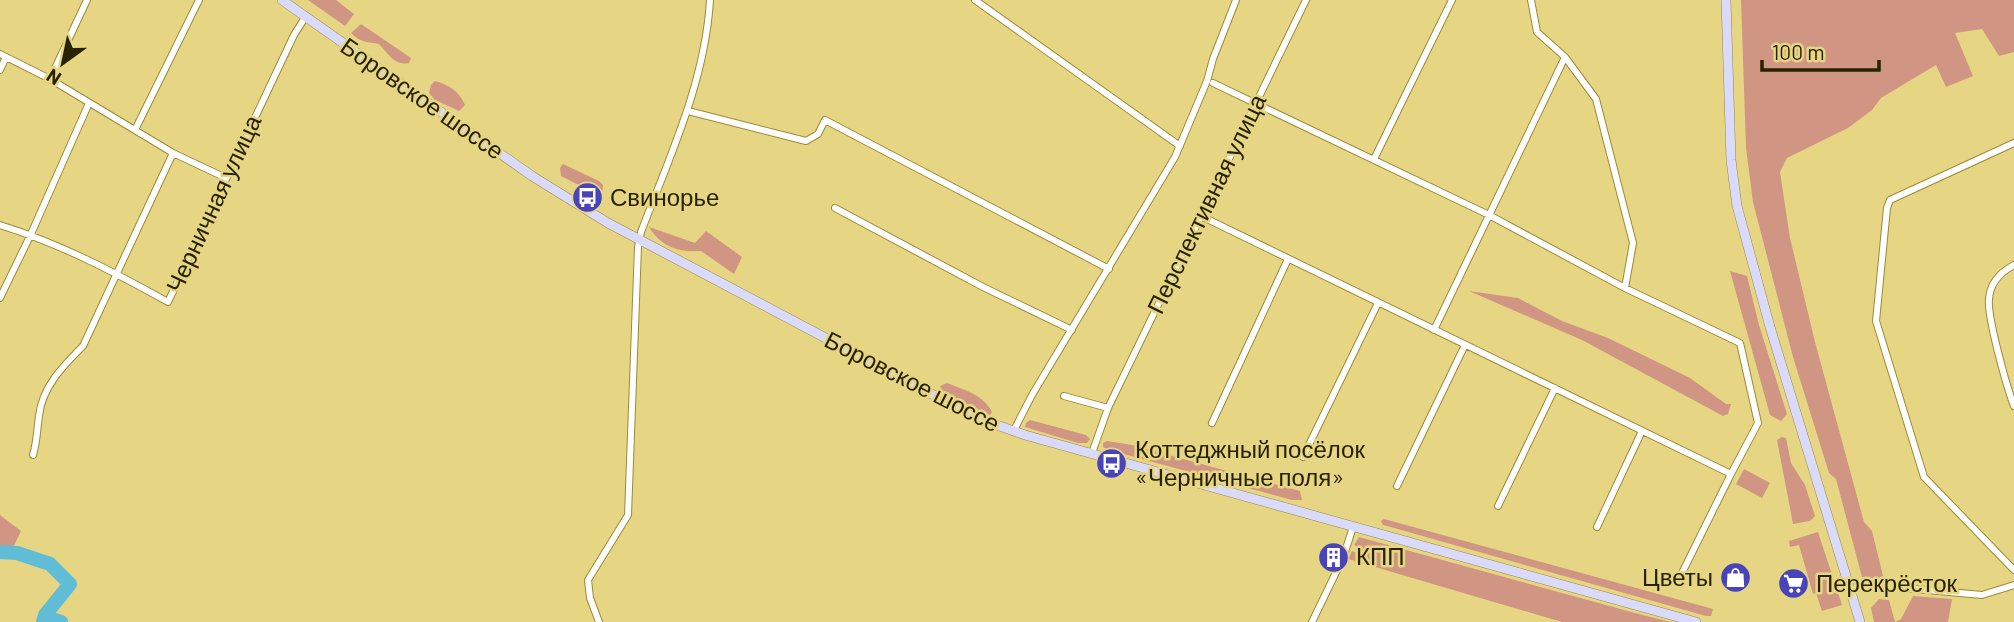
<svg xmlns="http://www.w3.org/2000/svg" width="2014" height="622" font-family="Barlow,sans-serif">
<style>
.green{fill:#d09683}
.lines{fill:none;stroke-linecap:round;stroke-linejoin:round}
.river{stroke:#61bdd6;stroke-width:14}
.minor-casing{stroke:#9b8b37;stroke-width:8}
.secondary-casing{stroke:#9b8b37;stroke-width:10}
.minor{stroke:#fff;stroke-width:6}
.secondary{stroke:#d9dafc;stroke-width:9}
.labels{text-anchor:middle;stroke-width:5;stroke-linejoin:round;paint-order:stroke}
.street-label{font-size:24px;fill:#292200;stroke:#e6d683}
.poi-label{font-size:24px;fill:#292200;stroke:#e6d683;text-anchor:start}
</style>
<rect width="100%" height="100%" fill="#e6d683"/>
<path class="green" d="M308 0H336L354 14 345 26Z
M1741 0H2014V52L1999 56 1982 29 1955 33 1973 76 1946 87 1936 65 1881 98 1872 110 1848 128 1787 158 1780 172 1790 238 1815 342 1864 522 1872 531 1885 584 1879 588 1866 592 1836 479 1829 473 1793 357 1753 202 1746 148Z
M361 24 411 58 409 63C394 66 388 53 379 44 368 42 361 43 351 33Z
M435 81C449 85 459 91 465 105L459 111 435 100 429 93 431 85Z
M563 164 599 181 603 185 602 193 598 195 561 176 560 168Z
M649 227 695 243 706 231 742 257 734 274 701 251C680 253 661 247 649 227Z
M1730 271 1747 276 1759 325 1787 414 1781 421 1770 415Z
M1469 291 1518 298 1562 321 1608 338 1690 378 1726 404H1731L1728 414 1723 416 1582 340Z
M947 383C964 390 983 394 992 412L990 415 944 393 940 386Z
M1030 420 1086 435 1090 439 1087 443H1078L1025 427 1026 423Z
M1782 437 1786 438 1791 463 1805 485 1815 516 1810 521 1793 524 1777 440Z
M1107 441 1132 445 1300 491 1302 500H1292L1109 450 1103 447V443Z
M1744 469 1770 483 1762 498 1736 484Z
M0 515 21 531 8 558 0 557Z
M1384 519 1713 609 1711 616H1706L1387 526 1383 525 1381 521Z
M1818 532 1842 605 1822 611 1816 593 1813 594 1799 545 1790 547 1789 541Z
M1359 537 1635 613 1670 622H1562L1348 559 1352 551 1357 553 1359 547 1354 545Z
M1913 596 1952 599 1948 622H1874L1871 608 1879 599 1889 600 1895 622 1901 619Z"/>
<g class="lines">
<path class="river" d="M0 552 17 553 50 564 70 584 45 615 43 622
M54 622 55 620 61 622"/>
<defs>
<path id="minor" d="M975 0 1180 146
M1531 0 1537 32 1565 57 1596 99 1633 243 1625 288
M0 54 50 79 173 153 226 178
M0 70 6 57
M50 79 87 0
M1213 83 1489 215 1625 288 1740 343 1758 423 1731 474
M688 111 806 141 818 134 825 120 1109 269
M135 130 199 0
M2014 143 1890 200 1887 208 1876 321 1924 477 2014 570
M1374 159 1452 0
M835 208 983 287 1072 330
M1201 216 1731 474 1683 571
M0 225C59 243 114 272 168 302L294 35 306 16
M2014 265C2001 272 1990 283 1989 299 1987 317 2007 388 2014 406
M0 298 31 234 89 103
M1434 330 1565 57
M1064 396 1108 408
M1212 423 1288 259
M1013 432 1032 395 1175 157 1207 81 1213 59 1236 0
M1092 453 1108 408 1306 0
M33 455C37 442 37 429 39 416 42 387 63 366 83 346L173 153
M1303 457 1378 303
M1397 486 1465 345
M1498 506 1555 388
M1597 527 1642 431
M1905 588 1982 595 2014 585
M599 622 590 598 588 580 628 515 638 247 641 232C670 156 705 82 710 0
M1312 622 1343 558 1353 527"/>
<path id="secondary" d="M282 0 532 176 608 223 977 418 1025 435 1696 622
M1726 0 1731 160 1737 206 1770 327 1860 622"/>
</defs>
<use href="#minor" class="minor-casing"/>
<use href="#secondary" class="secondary-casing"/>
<use href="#minor" class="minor"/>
<use href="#secondary" class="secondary"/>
</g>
<defs>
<symbol id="bus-disc" viewBox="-11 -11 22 22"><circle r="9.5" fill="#4944ba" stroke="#e6d683"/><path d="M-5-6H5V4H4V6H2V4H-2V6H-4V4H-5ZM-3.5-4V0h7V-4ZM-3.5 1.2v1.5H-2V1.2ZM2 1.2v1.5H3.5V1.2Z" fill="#fff"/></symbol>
<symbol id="building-disc" viewBox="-11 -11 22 22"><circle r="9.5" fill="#4944ba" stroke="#e6d683"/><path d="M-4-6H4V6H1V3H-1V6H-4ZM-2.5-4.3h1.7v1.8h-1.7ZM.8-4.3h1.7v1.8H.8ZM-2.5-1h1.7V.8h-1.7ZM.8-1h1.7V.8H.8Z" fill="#fff"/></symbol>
<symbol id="shop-disc" viewBox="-11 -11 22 22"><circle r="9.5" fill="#4944ba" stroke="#e6d683"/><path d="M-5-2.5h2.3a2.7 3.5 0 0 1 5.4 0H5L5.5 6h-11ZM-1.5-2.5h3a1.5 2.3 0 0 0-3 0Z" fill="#fff"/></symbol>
<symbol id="supermarket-disc" viewBox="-11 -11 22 22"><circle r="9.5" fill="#4944ba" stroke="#e6d683"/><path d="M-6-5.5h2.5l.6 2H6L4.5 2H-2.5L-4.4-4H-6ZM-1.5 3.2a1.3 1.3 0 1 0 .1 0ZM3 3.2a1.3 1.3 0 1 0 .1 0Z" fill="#fff"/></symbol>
</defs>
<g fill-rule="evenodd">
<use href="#bus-disc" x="570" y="180" width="35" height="35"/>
<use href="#bus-disc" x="1094" y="446" width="35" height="35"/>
<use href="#building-disc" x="1316" y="540" width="35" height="35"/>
<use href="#shop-disc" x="1718" y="560" width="35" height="35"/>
<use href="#supermarket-disc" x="1776" y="566" width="35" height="35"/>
</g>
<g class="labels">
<g class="street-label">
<text transform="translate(422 99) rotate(35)" y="8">Боровское шоссе</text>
<text transform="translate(214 204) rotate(-65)" y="8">Черничная улица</text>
<text transform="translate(1207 204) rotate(-64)" y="8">Перспективная улица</text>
<text transform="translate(912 382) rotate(27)" y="8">Боровское шоссе</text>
</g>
<g class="poi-label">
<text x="610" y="206">Свинорье</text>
<text x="1135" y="458">Коттеджный посёлок<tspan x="1135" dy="28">«Черничные поля»</tspan></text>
<text x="1356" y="565">КПП</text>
<text x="1713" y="586" text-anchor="end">Цветы</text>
<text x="1816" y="592">Перекрёсток</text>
</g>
</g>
<g transform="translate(63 63) rotate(213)" stroke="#e6d683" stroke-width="5" paint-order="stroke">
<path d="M0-5L12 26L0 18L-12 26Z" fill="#292200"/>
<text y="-10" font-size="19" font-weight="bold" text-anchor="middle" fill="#292200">N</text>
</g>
<path d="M1762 60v10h117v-10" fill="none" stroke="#292200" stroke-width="3.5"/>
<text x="1772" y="60" font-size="21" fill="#292200" stroke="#e6d683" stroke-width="5" paint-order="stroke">100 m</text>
</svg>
